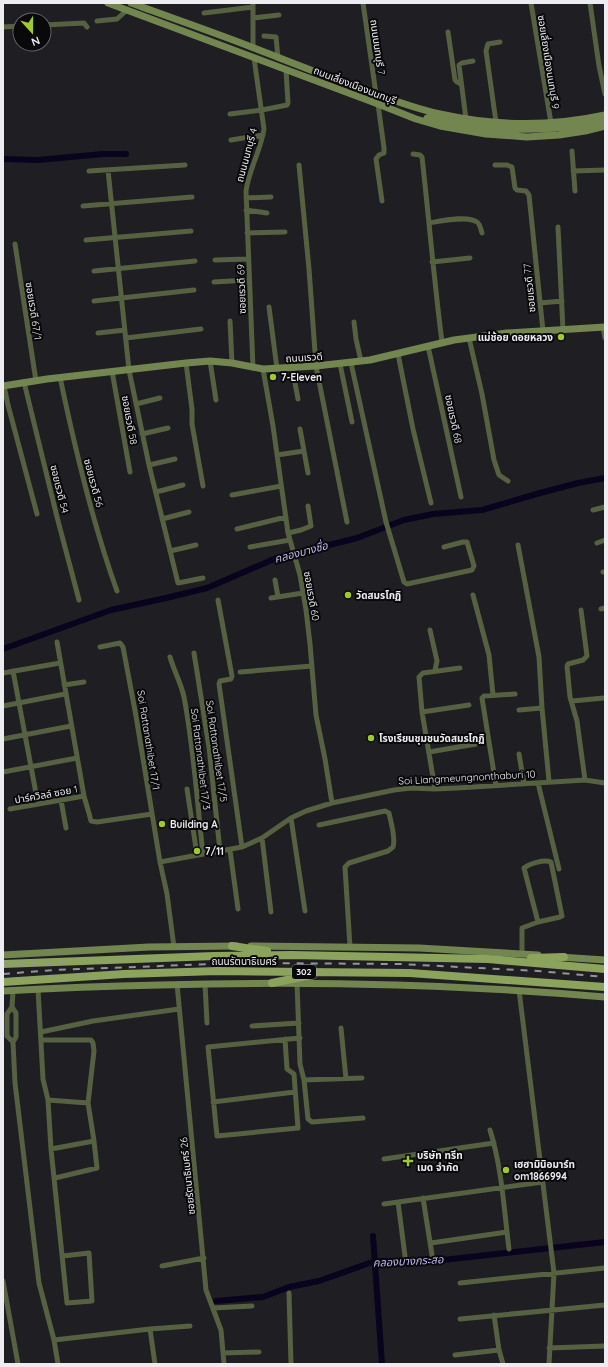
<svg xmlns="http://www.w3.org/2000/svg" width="608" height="1367" font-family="Quicksand,'Noto Sans Thai',sans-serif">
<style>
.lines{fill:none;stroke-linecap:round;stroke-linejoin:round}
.canal{stroke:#09031d;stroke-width:6}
.street{stroke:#556140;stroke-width:5}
.secondary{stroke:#738650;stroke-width:7}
.primary{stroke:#8ba35d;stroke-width:8}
.rail{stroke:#959499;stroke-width:2;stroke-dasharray:7 7;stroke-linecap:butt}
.poi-dot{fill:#9eca2e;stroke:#09080a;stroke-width:1.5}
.labels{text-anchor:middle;stroke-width:4;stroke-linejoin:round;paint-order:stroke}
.shield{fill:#09080a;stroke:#a9a8ab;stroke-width:1}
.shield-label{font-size:9px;font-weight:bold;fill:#edecf0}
.street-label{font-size:10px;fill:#edecf0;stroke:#09080a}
.poi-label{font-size:10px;font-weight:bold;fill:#edecf0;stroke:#09080a;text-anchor:start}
.water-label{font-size:11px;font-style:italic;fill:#c0b7f6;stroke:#09080a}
</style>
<rect width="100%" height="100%" fill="#1f1e23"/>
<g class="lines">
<path class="canal" d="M3 159 38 160 103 154H126
M3 649 111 610 166 598 207 588 274 559 357 538 404 520 433 514 482 510 540 493 578 483 605 478
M373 1236 382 1364
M216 1301 263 1297 289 1287 319 1281 375 1261H434L605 1242"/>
<path class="street" d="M363 3 376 94
M531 3 551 123
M590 3 599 66 605 94
M204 13 253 7
M253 18 279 15
M97 21 117 19 127 10
M44 25 84 23 87 27
M3 27 20 26
M448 32 455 80 457 82 461 84
M264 36 276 37 278 58
M253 48V3
M378 104 384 148V153L379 155 376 159 382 201
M230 114 262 110 287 105 288 103 286 70
M466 119 459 65 462 63 473 61
M496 122 486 51 488 44 500 42
M231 140 263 135
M572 151 575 191
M413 154 420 155 422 157C429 219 434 280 442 342
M299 165 309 269 316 366 347 522
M495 165H507L512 167 515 188 517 190 526 191 529 195 543 331
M108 170 129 370 149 465 178 583 203 578
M89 171 185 165
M573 171 605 170
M246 198 271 197
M83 206 192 197
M246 210 267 213
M429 223C441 221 468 215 477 222 480 224 481 230 482 233
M558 227 563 330
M247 233 285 232
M86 240 191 231
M15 244 36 381
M215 260 248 259
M432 262 470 258
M94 271 195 261
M214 282 249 280
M94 301 194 290
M540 303 562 301
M269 307 277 369
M230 321 232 363
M354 322 356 339 361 361
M603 327 605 338
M98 333 125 330
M126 338 201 329
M469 338 482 394 494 460 499 475 508 481
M428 346 461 497
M398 354 413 429 431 503
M210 361 216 400
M186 363 192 409V424L203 486
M351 363 386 522 404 582 407 584 472 570 474 566 467 542H463L444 547
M340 364 352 422
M292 367 298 399
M253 368 246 191C249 169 261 150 264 129L254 58
M263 369 273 426 288 533 300 575 306 610 310 644 316 715 325 759 332 803
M112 371 130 472
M60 377C75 449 92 522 117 591
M24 382 57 517 79 600
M4 386 8 405 37 514
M136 404 160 398
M300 429 308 473
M142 434 168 428
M277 455 304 451
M149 465 175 459
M156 492 183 485
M232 495 281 486
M593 510 605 507
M162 519 189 512
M237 529 286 517
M288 533 301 530 311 526 308 506
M597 543 605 540
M518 545 539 657 542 708 549 781
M250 547 290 540
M170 551 196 545
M603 572H605
M275 580 278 597
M473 595 489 655 493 695
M271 598 303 593
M218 600 232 676 231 679 220 681 219 684 242 847
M601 609 605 608
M581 610 587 656 583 660 568 664 567 666 570 697 577 721 585 780
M430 630 437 661 435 670
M57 642 84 796 90 817 91 821 97 822 152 814
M100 647 120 643 123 647 136 716 160 862 167 894 174 947
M194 653 209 747 220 851
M170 657C174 671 181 683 184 697 194 749 197 802 203 854
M13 671 38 804
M240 672 312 666
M3 673 60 663
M64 685 84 682
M572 701 604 698
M3 706 65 694
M519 710 542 708
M422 712 469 705
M3 739 71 726
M429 752 476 744
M519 754 524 784
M3 772 77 758
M538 783 559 869
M496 786 482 698 484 696 515 694
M187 789 197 855
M435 789 422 712 419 677 423 673 460 668
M61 800 66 828
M10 809 84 796
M291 818 305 911
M319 825 385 811 389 813C391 823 396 838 393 847L388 851 349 863 345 867 350 947
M262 838 271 912
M230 850 238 909
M160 862 242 847 262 838 291 818 306 811 332 803 394 790 411 788 435 789 457 788 585 780 605 783
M522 954V928L538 922 560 917 562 916 552 867 551 862C544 859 529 864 524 868L538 922
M297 983 300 1064 304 1080 308 1119 312 1122 363 1118
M177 984 206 1290 221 1330 224 1364
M205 984 207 1023
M38 989 43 1079 48 1100 51 1149 67 1303 92 1301 89 1253 63 1256
M519 990 554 1273 549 1364
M12 1007 7 1014V1036L13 1042 15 1083 39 1283 54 1340 58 1364
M252 1026 299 1023
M341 1028 346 1079
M41 1032 93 1021 179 1009
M285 1039 287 1069 294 1074 298 1128 217 1136 208 1047 300 1038
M41 1040H91L93 1043 94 1051 88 1103 94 1141 97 1168 55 1178
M13 1042 16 1037V1013L12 1007 13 991
M304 1080 362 1078
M48 1100 88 1103
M213 1102 295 1092
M490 1130C502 1168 504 1210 509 1249
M51 1149 94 1141
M384 1159 494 1143
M423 1198 432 1255
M398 1202 405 1256
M384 1204 543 1182
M431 1243 507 1232
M162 1266 204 1258
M3 1281 18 1364
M460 1283 605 1268
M289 1293 291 1364
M213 1308 252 1306
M494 1315 499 1350 503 1364
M460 1319 605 1305
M150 1329 155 1364
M54 1340 150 1329 190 1326
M549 1348 605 1346
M223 1353 259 1352
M455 1355 499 1350"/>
<path class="secondary" d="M108 3 378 104 416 119 440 126 486 134 527 137 559 135 585 131 605 126
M131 3C172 18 213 32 254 48 293 63 333 79 373 93 395 101 417 109 440 114 494 126 550 127 605 115
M427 118C486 131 544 134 603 121
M3 386 47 379 186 363 210 361 232 363 263 369 316 366 370 360 454 340 507 333 605 327
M251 946 419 948 538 955
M3 955 149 947 237 946
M559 957 605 960
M3 991C55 988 108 986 160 985 309 981 457 984 605 997"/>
<path class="primary" d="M232 946 267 951
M531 958 564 957
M3 964 214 956 292 955 488 959 605 969
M3 982 124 974 217 971 410 973 605 987
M272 983 311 975"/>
<path class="rail" d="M3 965 69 963
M3 974 54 970 240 963 400 964 538 971 605 977"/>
</g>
<g class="poi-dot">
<circle cx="561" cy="337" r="4"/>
<circle cx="273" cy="377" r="4"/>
<circle cx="348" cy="595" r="4"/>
<circle cx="371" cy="738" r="4"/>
<circle cx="162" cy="824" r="4"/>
<circle cx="197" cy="851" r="4"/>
<path d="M406 1155h4v4h4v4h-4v4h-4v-4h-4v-4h4z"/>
<circle cx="506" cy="1170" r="4"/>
</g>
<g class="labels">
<rect class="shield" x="292" y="965" width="24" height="14" rx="3"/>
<g class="shield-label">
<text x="304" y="975">302</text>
</g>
<g class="street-label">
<text transform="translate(378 47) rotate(82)" y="4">ถนนนนทบุรี 7</text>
<text transform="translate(549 62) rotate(81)" y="4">ซอยเลี่ยงเมืองนนทบุรี 9</text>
<text transform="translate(355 85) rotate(21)" y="4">ถนนเลี่ยงเมืองนนทบุรี</text>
<text transform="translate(246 155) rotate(-75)" y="4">ถนนนนทบุรี 4</text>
<text transform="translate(529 288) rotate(-96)" y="4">ซอยเรวดี 77</text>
<text transform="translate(241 289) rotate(-92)" y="4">ซอยเรวดี 69</text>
<text transform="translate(34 311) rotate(81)" y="4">ซอยเรวดี 67/1</text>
<text transform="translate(304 357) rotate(-4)" y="4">ถนนเรวดี</text>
<text transform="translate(454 419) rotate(78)" y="4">ซอยเรวดี 68</text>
<text transform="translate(130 420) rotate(80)" y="4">ซอยเรวดี 58</text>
<text transform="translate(94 483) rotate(75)" y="4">ซอยเรวดี 56</text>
<text transform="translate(60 489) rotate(76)" y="4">ซอยเรวดี 54</text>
<text transform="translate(312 596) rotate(80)" y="4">ซอยเรวดี 60</text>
<text transform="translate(149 740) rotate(81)" y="4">Soi Rattanathibet 17/1</text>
<text transform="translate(217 751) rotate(82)" y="4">Soi Rattanathibet 17/5</text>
<text transform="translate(201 759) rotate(83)" y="4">Soi Rattanathibet 17/3</text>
<text transform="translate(467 777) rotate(-3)" y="4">Soi Liangmeungnonthaburi 10</text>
<text transform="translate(46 794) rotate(-10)" y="4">ปาร์ควิลล์ ซอย 1</text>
<text x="244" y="965">ถนนรัตนาธิเบศร์</text>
<text transform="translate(187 1176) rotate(-96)" y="4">ซอยรัตนาธิเบศร์ 26</text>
</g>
<g class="poi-label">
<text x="553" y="341" text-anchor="end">แม่ช้อย ดอยหลวง</text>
<text x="281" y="381">7-Eleven</text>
<text x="356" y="599">วัดสมรโกฏิ</text>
<text x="379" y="742">โรงเรียนชุมชนวัดสมรโกฏิ</text>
<text x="170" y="828">Building A</text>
<text x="205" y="855">7/11</text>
<text x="417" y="1159">บริษัท ทรีท<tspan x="417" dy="12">เมด จำกัด</tspan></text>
<text x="514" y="1168">เฮฮามินิอมาร์ท<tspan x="514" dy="12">om1866994</tspan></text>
</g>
<g class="water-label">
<text transform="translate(301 552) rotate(-15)" y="4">คลองบางซื่อ</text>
<text transform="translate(408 1261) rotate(-3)" y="4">คลองบางกระสอ</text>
</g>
</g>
<rect width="608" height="1367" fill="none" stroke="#edecf0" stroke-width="8"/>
<g transform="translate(32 32) rotate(159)"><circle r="19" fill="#09080a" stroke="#646366"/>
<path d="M0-3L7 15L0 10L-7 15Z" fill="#9eca2e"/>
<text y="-6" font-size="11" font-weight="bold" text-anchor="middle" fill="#edecf0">N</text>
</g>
</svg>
